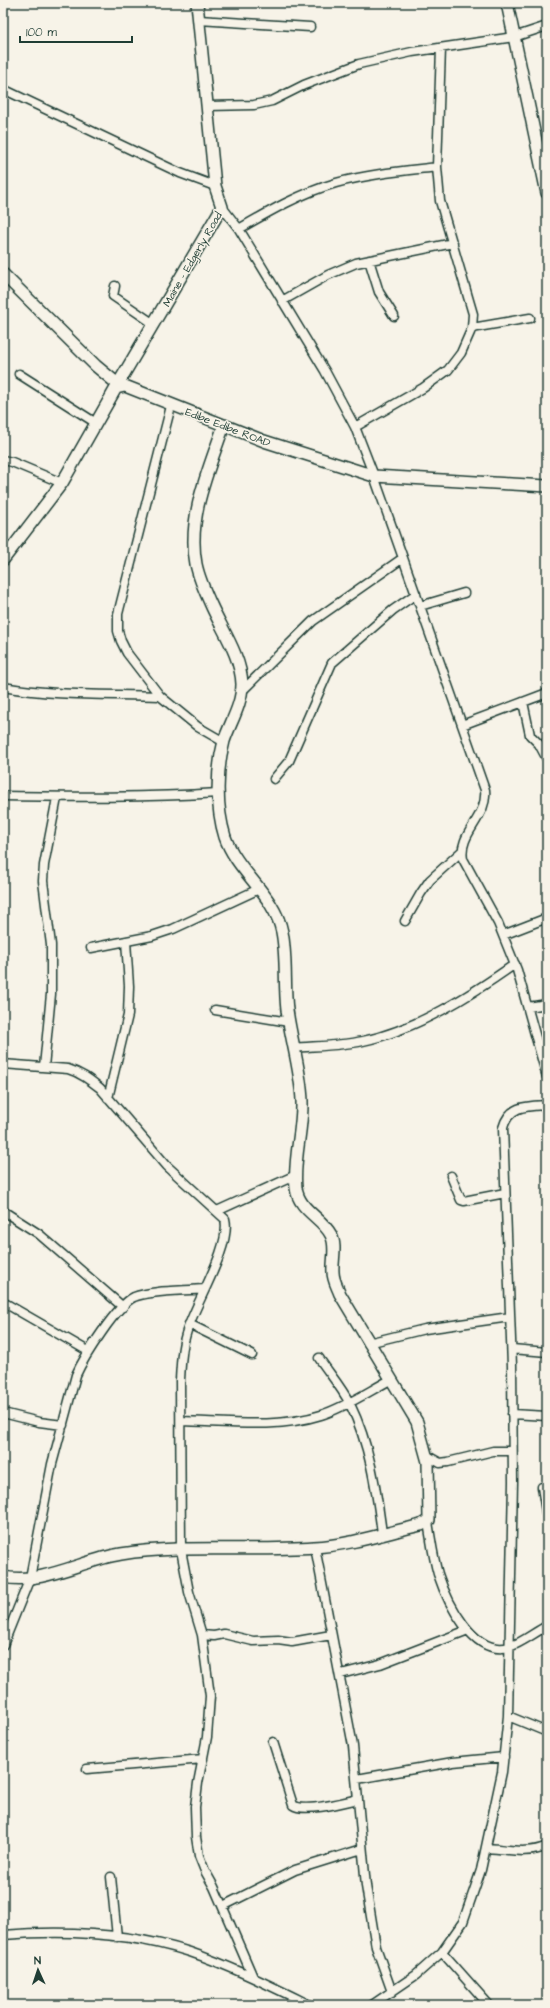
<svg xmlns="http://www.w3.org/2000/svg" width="550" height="2008" font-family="'Architects Daughter',sans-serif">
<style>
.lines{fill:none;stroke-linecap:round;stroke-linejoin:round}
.street-casing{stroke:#1f3d34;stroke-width:11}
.secondary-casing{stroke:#1f3d34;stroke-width:14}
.street{stroke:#f7f3e8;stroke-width:8}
.secondary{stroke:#f7f3e8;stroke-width:11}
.labels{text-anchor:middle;stroke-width:3;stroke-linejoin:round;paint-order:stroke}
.street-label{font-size:11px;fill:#1f3d34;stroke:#f7f3e8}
</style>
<rect width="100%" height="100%" fill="#f7f3e8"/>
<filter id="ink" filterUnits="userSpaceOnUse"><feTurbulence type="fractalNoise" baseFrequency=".025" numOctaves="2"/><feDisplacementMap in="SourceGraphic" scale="8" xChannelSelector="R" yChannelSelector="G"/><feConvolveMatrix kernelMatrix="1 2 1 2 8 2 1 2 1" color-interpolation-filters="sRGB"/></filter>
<g filter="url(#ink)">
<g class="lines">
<defs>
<path id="street" d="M199 20 310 27
M3 89 180 173 215 186
M208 106 254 105 272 101 304 85 359 64 412 52 514 37 547 26
M537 150 547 147
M222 207 239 229 325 371 355 427 374 476 485 790C488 818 458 833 463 859L498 923 517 970 547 1077
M239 229C270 211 301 193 336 183 369 174 403 171 437 167
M369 260 379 292 394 316
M115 286 113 296 154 324
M282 301 328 275 356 263 453 243
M472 328 530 318
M19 374 96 423
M171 406 118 614V631L121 641 127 653 160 696 198 727 224 742
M355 427 423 388 448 370 461 353 472 328 473 314 440 201 437 167 441 48
M3 460 12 462 62 483
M420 606 464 593
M3 687C54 696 108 694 160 696
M241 692 313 621 403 558
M523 702 530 735 539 744 547 759
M462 725 547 693
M274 779 289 761 332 663 393 610 416 594
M3 796C75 797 146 798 218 793
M405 921 421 893 430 880 462 851
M503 935 547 918
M91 948 152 936 173 929 259 889
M528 1007 547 1004
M215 1010 289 1022
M293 1048C316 1046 340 1046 363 1041 416 1030 471 995 515 964
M3 1064 68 1069C81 1073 90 1080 100 1088L167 1166 225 1219C232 1246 194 1305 186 1334 181 1349 181 1365 180 1380L181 1550 189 1592 202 1635 210 1696 207 1737 198 1783 195 1807 196 1837 199 1856 205 1871 214 1887 253 1977
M44 1067 51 994V945L43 881 44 865 57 798
M108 1098 128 1015 129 986 126 941
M451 1176 461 1200 464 1201 505 1193
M3 1211 39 1234 123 1307
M217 1211 296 1175
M3 1302 88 1351
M189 1324 252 1355
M368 1343 425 1329 510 1317
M512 1349 547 1352
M319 1358C329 1373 342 1388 350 1404 370 1445 376 1488 382 1533
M3 1413 39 1422 63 1425
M512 1414 547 1416
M181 1421C226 1422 277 1429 321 1415 346 1407 369 1391 392 1379
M426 1455 440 1463 448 1462 493 1451H512
M542 1487 547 1518
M428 1522C431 1539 433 1557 438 1574 447 1601 473 1657 509 1647 522 1643 535 1632 547 1626
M315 1547 353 1746 366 1886 376 1947 392 1992
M202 1635 214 1636 224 1634 253 1641 278 1640 292 1642 331 1635
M3 1645 30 1578 52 1464 76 1375C84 1357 117 1305 134 1297 151 1290 185 1291 204 1289
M341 1674 380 1664 468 1630
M508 1716 547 1732
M273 1742 293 1805C304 1813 345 1802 358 1799
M87 1769 203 1759
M357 1779 453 1762 504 1757
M486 1848C506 1849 528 1855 547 1846
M111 1877 117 1937
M223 1906 295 1870 362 1849
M3 1935C64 1930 131 1933 190 1952 231 1966 271 1986 310 2005
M442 1952 489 2005
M372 2005 416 1975 442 1952 463 1922 481 1870 502 1772 508 1716 513 1482 512 1366 503 1128C509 1105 527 1106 547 1105"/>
<path id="secondary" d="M507 3 547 193
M3 274 96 366 120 386
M118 384 222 207 215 186 197 3
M3 560 62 483 116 388 125 386 264 441 374 476 547 486
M3 1577C43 1585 82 1560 121 1554 185 1544 250 1552 314 1547 350 1545 386 1533 421 1525L429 1520 428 1462 417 1422 340 1294C337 1286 333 1280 333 1272 332 1260 337 1246 331 1235 322 1217 299 1211 296 1188 293 1159 303 1130 302 1101 301 1071 291 1040 287 1010 284 984 287 957 282 932 275 895 237 872 225 837 216 808 216 771 224 741 230 723 242 705 242 684 241 657 223 631 212 607 206 594 199 579 196 564 187 517 209 469 224 425"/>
</defs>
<use href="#street" class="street-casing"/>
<use href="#secondary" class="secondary-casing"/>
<use href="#street" class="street"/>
<use href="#secondary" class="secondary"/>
</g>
</g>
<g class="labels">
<g class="street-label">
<text transform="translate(192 259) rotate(-60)" y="4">Maine - Edgerly Road</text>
<text transform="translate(228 427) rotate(21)" y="4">Edibe Edibe ROAD</text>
</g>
</g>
<rect width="550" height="2008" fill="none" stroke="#f7f3e8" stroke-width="16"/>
<rect x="8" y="8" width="534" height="1992" fill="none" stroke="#1f3d34" stroke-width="1.5" filter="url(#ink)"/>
<g transform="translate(38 1970) rotate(357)" stroke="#f7f3e8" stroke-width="3" paint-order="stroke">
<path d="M0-3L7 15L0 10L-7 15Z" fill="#1f3d34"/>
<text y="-6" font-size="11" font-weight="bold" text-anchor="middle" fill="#1f3d34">N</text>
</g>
<path d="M20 36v6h112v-6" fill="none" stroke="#1f3d34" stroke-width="2"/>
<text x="26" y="36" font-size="12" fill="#1f3d34" stroke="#f7f3e8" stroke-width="3" paint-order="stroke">100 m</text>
</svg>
